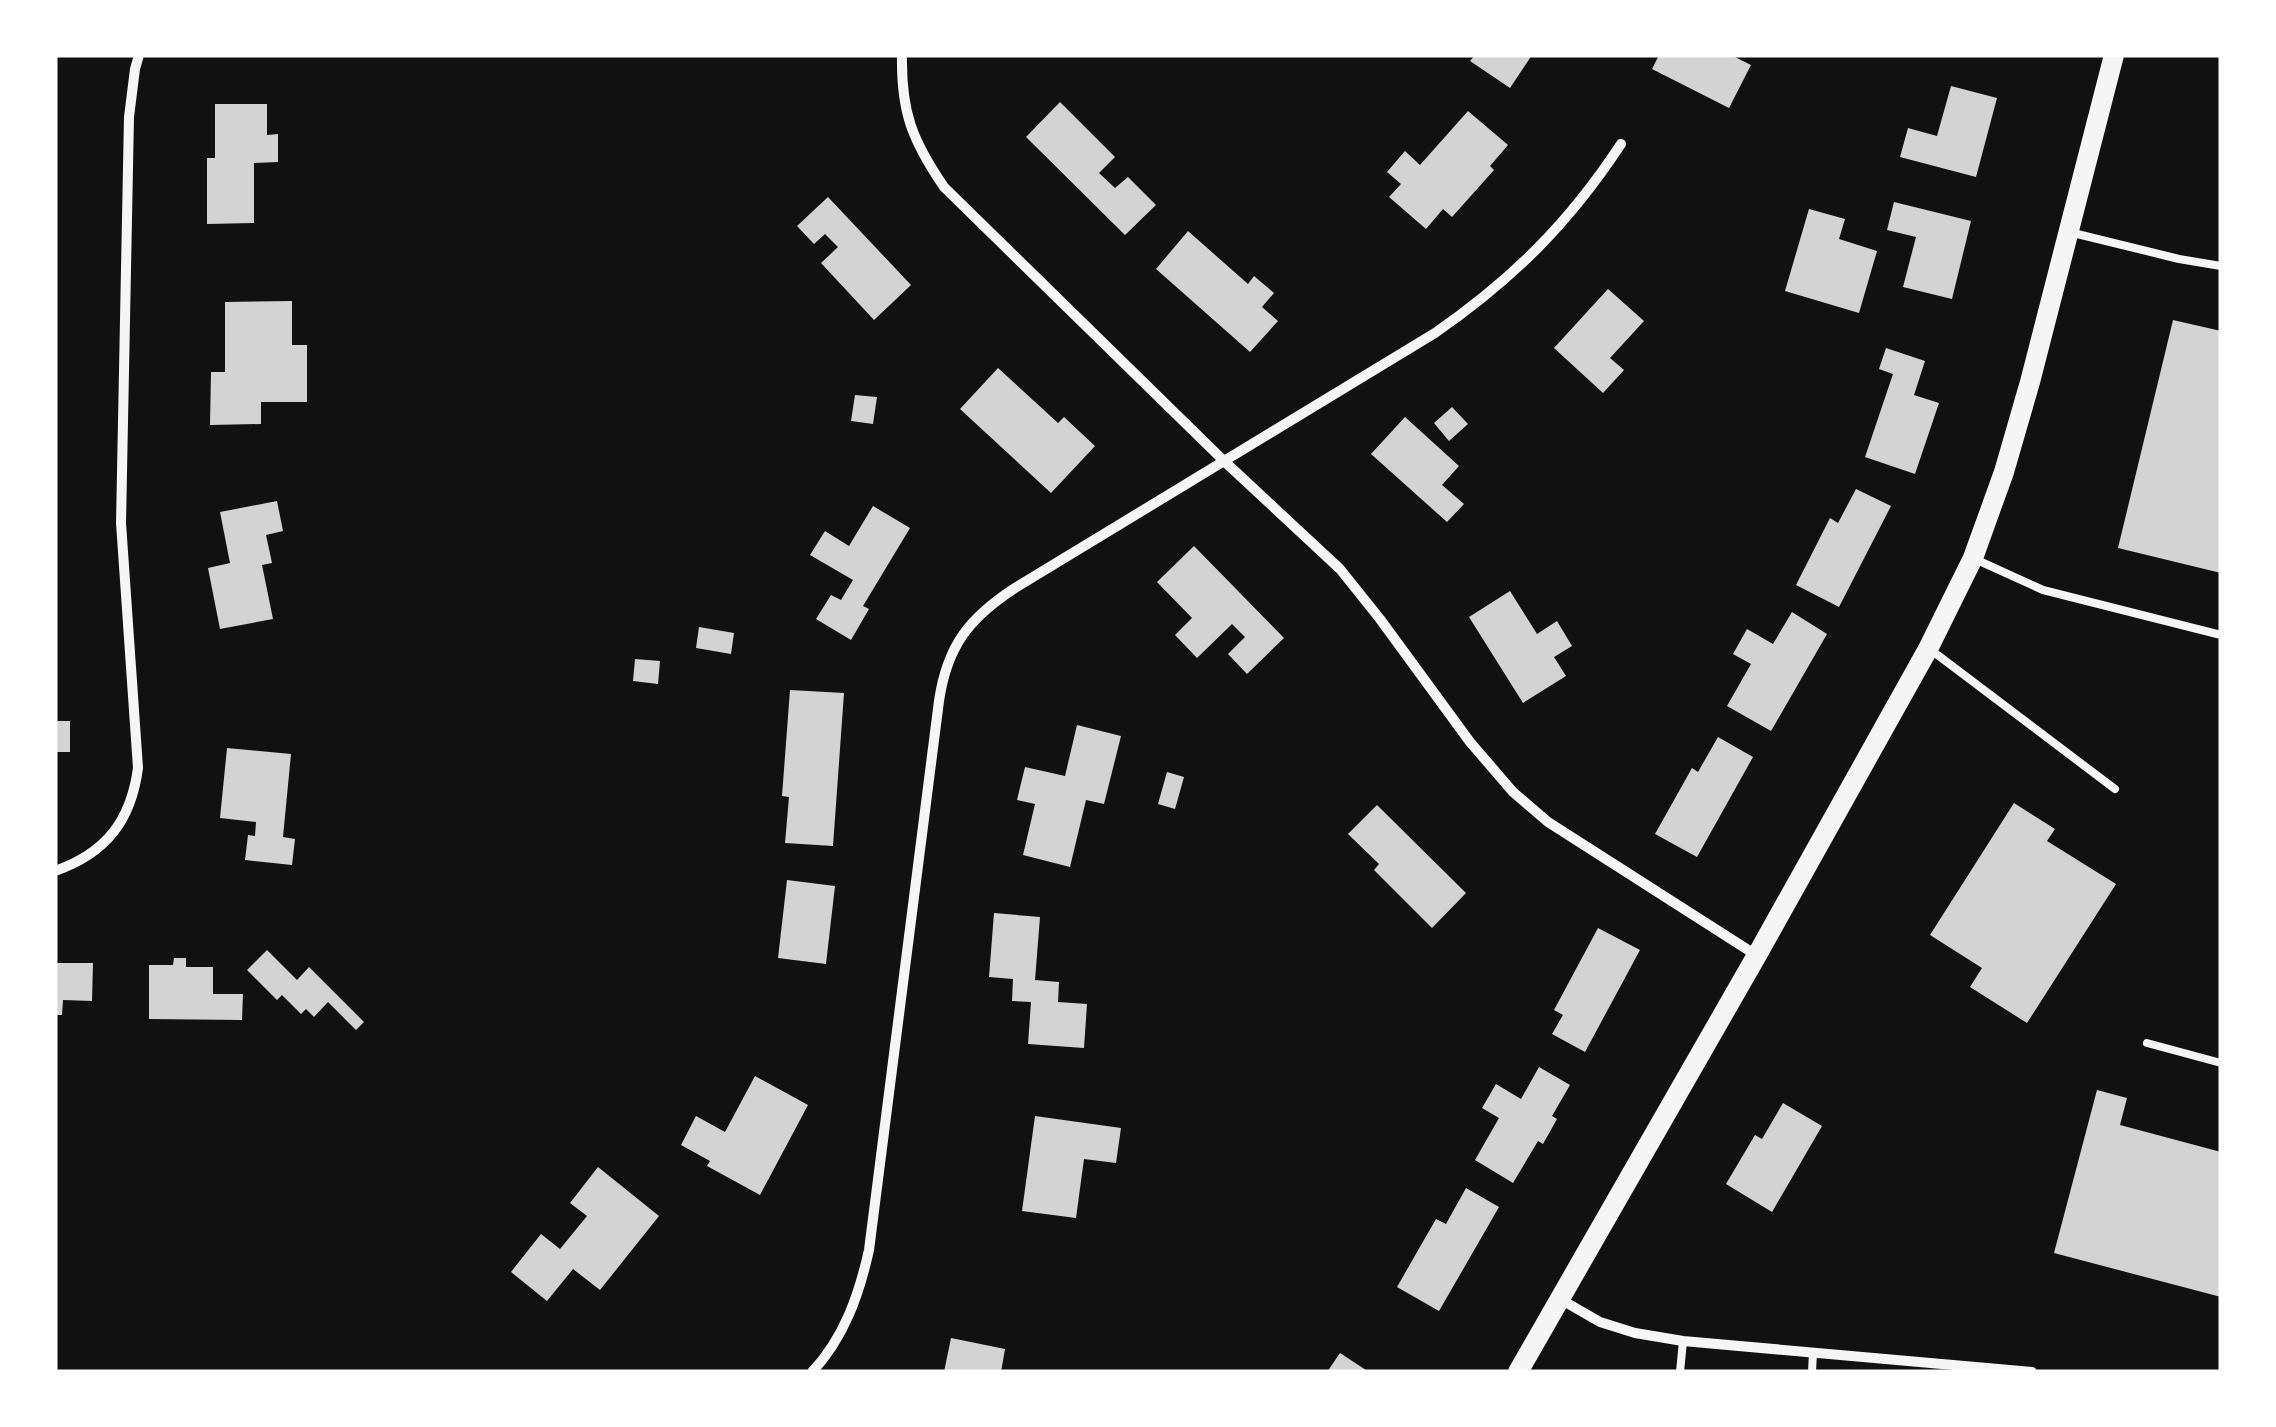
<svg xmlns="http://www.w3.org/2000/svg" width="2276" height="1427" font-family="Poppins,sans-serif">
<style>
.building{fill:#d3d3d3}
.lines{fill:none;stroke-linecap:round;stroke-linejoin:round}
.service{stroke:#f5f5f5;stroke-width:8}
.minor{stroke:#f5f5f5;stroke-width:10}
.secondary{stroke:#f5f5f5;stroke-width:20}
</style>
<rect width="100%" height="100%" fill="#111"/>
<path class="building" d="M1475 55H1532L1510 88 1470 61Z
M1659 55H1731L1751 65 1729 108 1652 69Z
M1951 86 1997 98 1976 177 1900 157 1908 128 1937 136Z
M1060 102 1115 157 1099 173 1115 188 1128 177 1156 205 1125 235 1026 137Z
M215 104H267V135L278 134V162L254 163V223L207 224V158H215Z
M1468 111 1508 145 1490 166 1494 170 1452 217 1443 209 1426 229 1389 197 1401 184 1387 172 1405 151 1420 165Z
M828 197 911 285 874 320 821 263 838 247 825 234 814 244 797 226Z
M1894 202 1971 221 1952 299 1903 287 1916 237 1887 230Z
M1809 209 1845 219 1839 239 1877 251 1859 313 1785 291Z
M1188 231 1248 284 1254 276 1274 293 1262 307 1278 321 1250 352 1156 269Z
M1608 289 1644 321 1610 358 1624 370 1603 393 1554 348Z
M292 301V345H307V402H261V424L210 425 211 372H225V302Z
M2173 320 2221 331V573L2118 548Z
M1886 348 1925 361 1914 395 1939 403 1915 474 1865 457 1893 374 1879 369Z
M998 368 1058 423 1064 417 1095 446 1051 493 960 409Z
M855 395 877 397 873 424 851 421Z
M1452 407 1468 424 1449 441 1434 423Z
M1405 417 1459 466 1442 485 1464 504 1447 522 1371 454Z
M1856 489 1891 506 1839 607 1796 585 1830 518 1838 523Z
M277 501 283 531 266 535 272 563 262 565 273 619 220 629 208 568 230 563 220 512Z
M873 506 910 528 863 606 869 609 851 640 816 619 831 595 841 600 853 580 810 555 825 531 849 546Z
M1194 546 1284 638 1247 674 1228 654 1245 637 1232 624 1197 658 1175 635 1192 618 1157 582Z
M1510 591 1537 634 1557 621 1572 646 1554 657 1566 676 1523 703 1469 617Z
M1792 612 1827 634 1771 731 1727 706 1751 664 1733 654 1747 629 1773 644Z
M699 627 734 633 731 654 696 648Z
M635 659 660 661 658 684 633 681Z
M790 690 844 693 833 846 785 843 789 797 782 796Z
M55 721H70V752H55Z
M1077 725 1121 736 1104 804 1086 800 1070 867 1023 855 1035 804 1017 800 1025 767 1065 776Z
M1718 737 1753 757 1697 857 1655 834 1692 768 1698 772Z
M227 748 291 754 283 837 295 839 292 865 245 860 248 835 255 836 256 822 220 818Z
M1167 772 1184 777 1175 809 1158 804Z
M2014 803 2055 829 2047 841 2116 884 2027 1023 1970 987 1982 968 1930 935Z
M1377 805 1466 893 1432 928 1374 870 1379 864 1348 834Z
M787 880 835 886 826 964 778 958Z
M994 913 1040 917 1035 980 1059 982 1058 1002 1087 1004 1084 1048 1028 1044 1031 1002 1012 1001 1013 979 989 977Z
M1598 928 1640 950 1585 1052 1552 1034 1563 1015 1554 1010Z
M267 950 297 980 309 967 364 1022 356 1030 328 1002 314 1017 306 1009 301 1014 282 995 277 1000 247 970Z
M174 958H186V967H213V994H243L242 1020 149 1019V965H173Z
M55 963H93L92 1001 63 1000 62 1015H55Z
M1539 1067 1570 1085 1552 1116 1557 1119 1543 1144 1538 1141 1513 1183 1475 1160 1499 1118 1482 1108 1496 1084 1521 1099Z
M755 1076 808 1105 760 1195 707 1166 710 1161 681 1145 696 1116 725 1132Z
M2097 1090 2127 1098 2120 1125 2221 1152V1297L2054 1253Z
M1783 1103 1822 1126 1772 1212 1726 1184 1755 1135 1762 1139Z
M1035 1116 1121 1128 1116 1163 1084 1159 1076 1218 1022 1211Z
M598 1167 659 1216 600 1290 573 1269 547 1301 511 1272 541 1234 560 1249 587 1216 570 1203Z
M1466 1188 1499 1207 1439 1311 1397 1287 1436 1219 1446 1224Z
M951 1338 1005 1349 1001 1372H944Z
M1340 1353 1369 1372H1327Z"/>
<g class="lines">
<path class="service" d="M2069 232 2179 259 2221 266
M1977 560 2043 590 2221 635
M1931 650 2115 789
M2147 1043 2221 1063
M1680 1372 1683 1341
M1812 1372 1813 1352"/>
<path class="minor" d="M902 55C901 112 912 140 944 187L1224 461 1340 569 1380 619 1470 742 1513 792 1548 822 1756 955
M55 871C106 853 131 821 138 768L121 523 129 117 135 69 139 55
M1560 1299 1600 1322 1635 1333 1683 1341 2032 1372
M812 1372C844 1338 859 1295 869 1250L939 701C947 646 969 618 1015 588L1435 333C1513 279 1569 223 1621 144"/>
<path class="secondary" d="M1518 1372 1757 955 1928 649 1973 558 2004 472 2030 382 2114 55"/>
</g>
<rect width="2276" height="1427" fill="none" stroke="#ffffff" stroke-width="115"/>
</svg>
